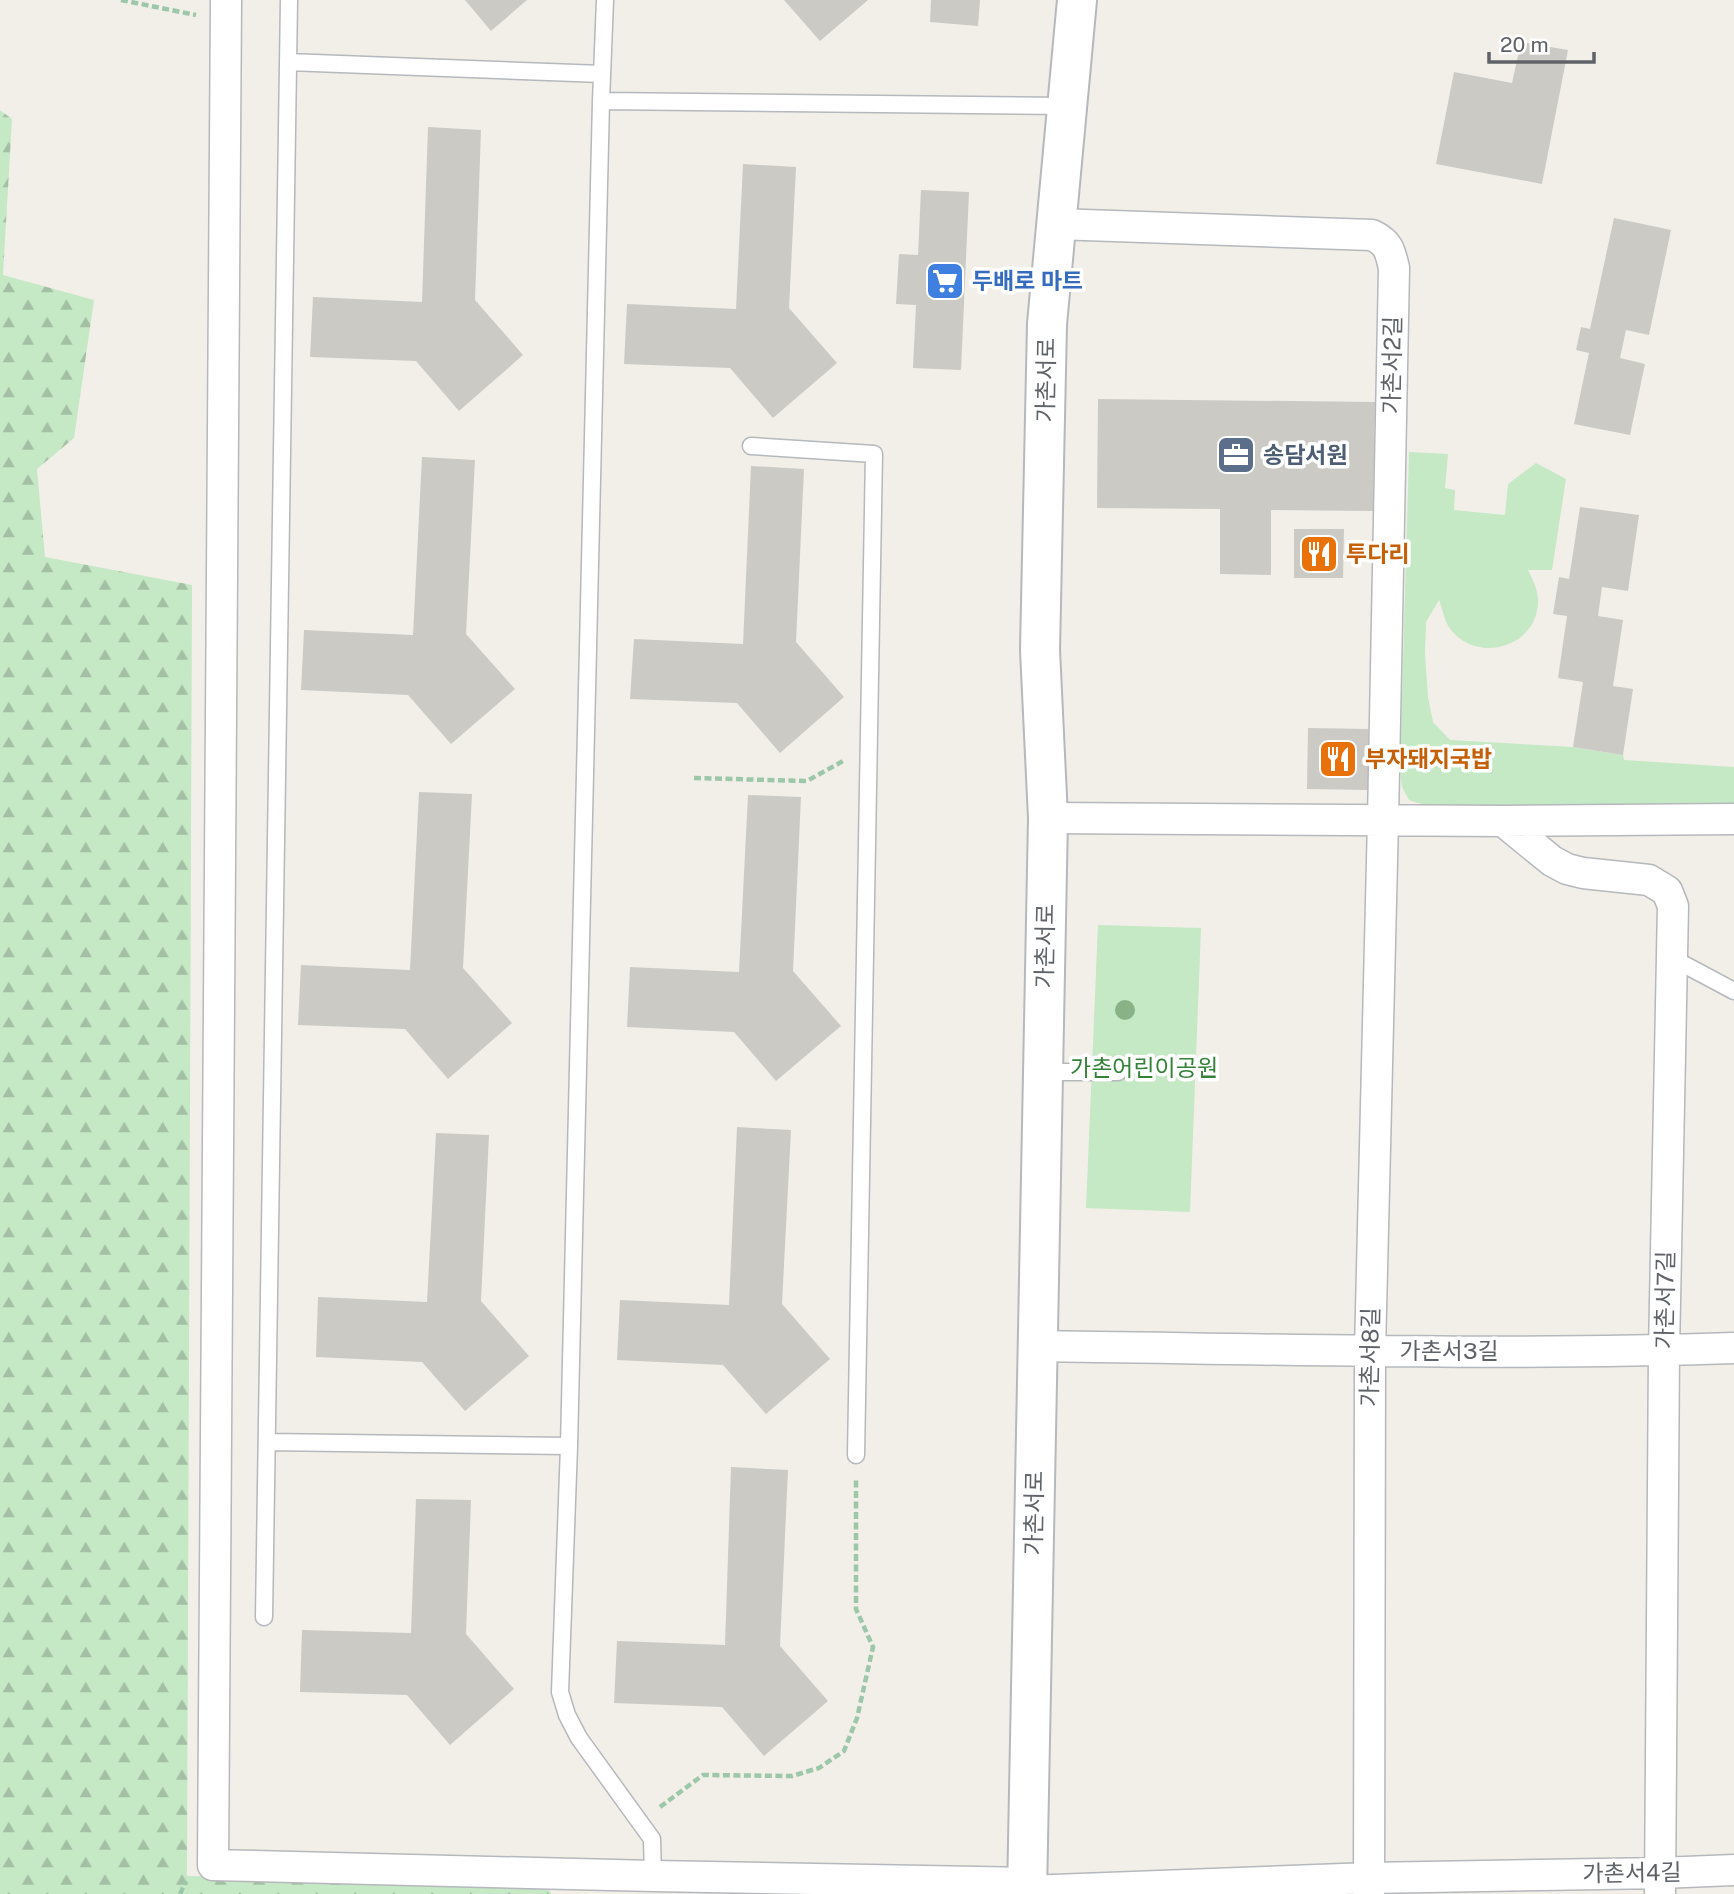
<svg xmlns="http://www.w3.org/2000/svg" width="1734" height="1894" font-family="'Public Sans','Noto Sans KR',sans-serif">
<style>
.green{fill:#c5e8c5}
.forest{fill:url(#forest-firs)}
.building{fill:#cccac5}
.lines{fill:none;stroke-linecap:round;stroke-linejoin:round}
.service-casing{stroke:#b5b8bc;stroke-width:19}
.minor-casing{stroke:#b5b8bc;stroke-width:33}
.tertiary-casing{stroke:#b5b8bc;stroke-width:42}
.path{stroke:#9cc7a9;stroke-width:4.5;stroke-dasharray:7 3.5;stroke-linecap:butt}
.service{stroke:#fff;stroke-width:16}
.minor{stroke:#fff;stroke-width:30}
.tertiary{stroke:#fff;stroke-width:38}
.tree{fill:#89b387}
.labels{text-anchor:middle;stroke-width:7;stroke-linejoin:round;paint-order:stroke}
.shop-label{font-size:23px;font-weight:bold;fill:#366cbe;stroke:#fff;text-anchor:start}
.street-label{font-size:23px;fill:#5f6368;stroke:#fff}
.service-label{font-size:23px;font-weight:bold;fill:#4e5e75;stroke:#fff;text-anchor:start}
.food-label{font-size:23px;font-weight:bold;fill:#c56008;stroke:#fff;text-anchor:start}
.park-label{font-size:23px;fill:#348238;stroke:#fff}
</style>
<defs>
<pattern id="forest-firs" width="22" height="20" patternUnits="userSpaceOnUse" patternTransform="scale(1.75)"><rect width="22" height="20" fill="#c5e8c5"/><path d="M5 1l3.5 6h-7zM16 11l3.5 6h-7z" fill="#a3c0a4"/></pattern>
</defs>
<rect width="100%" height="100%" fill="#f1efe8"/>
<path class="green" d="M1409 452 1448 454 1445 488 1455 490 1454 510 1505 515 1508 484 1536 463 1566 479 1552 570H1528C1533 580 1538 590 1538 601 1538 647 1478 664 1451 630 1444 621 1443 610 1439 600L1426 622 1425 654 1428 697 1433 722 1450 740 1573 747 1623 755 1624 760 1734 767V803C1668 804 1602 804 1536 806 1496 807 1447 814 1409 800L1402 787 1400 770Z
M1098 925 1201 928 1190 1212 1086 1208Z"/>
<path class="forest" d="M0 110 12 119 3 275 94 300 74 438 37 469 45 557 192 585 187 1876 547 1884 551 1894H0Z"/>
<path class="building" d="M465 0H527L491 31Z
M784 0H868L820 41Z
M931 0H980L978 26 930 22Z
M1521 42 1568 50 1542 184 1436 164 1454 72 1512 83Z
M428 127 481 130 475 300 523 355 459 411 416 361 310 357 313 297 422 302Z
M743 164 796 167 789 308 837 363 773 418 730 368 624 364 627 304 736 309Z
M921 190 969 192 961 370 913 368 916 305 896 304 899 254 918 255Z
M1614 218 1671 230 1649 335 1626 330 1620 358 1645 364 1630 435 1574 424 1589 353 1576 350 1581 327 1590 329Z
M1098 399 1375 402 1373 511 1271 510V575L1220 574V509L1097 508Z
M422 457 475 460 466 634 515 689 451 744 408 695 301 690 304 630 413 635Z
M751 466 804 469 796 642 844 697 780 753 737 703 630 699 634 639 743 644Z
M1580 507 1639 515 1628 591 1602 587 1598 616 1623 620 1613 686 1633 689 1623 755 1573 747 1583 682 1558 678 1567 616 1553 614 1559 577 1569 579Z
M1294 529H1344L1343 578H1294Z
M1308 728 1368 729V790L1307 789Z
M419 792 472 794 463 968 512 1023 448 1079 405 1029 298 1025 301 965 410 970Z
M748 795 801 797 793 971 841 1026 776 1081 734 1032 627 1027 630 967 739 972Z
M737 1127 791 1130 782 1304 830 1359 766 1414 723 1365 617 1360 620 1300 729 1305Z
M436 1133 489 1135 481 1301 529 1356 465 1411 422 1362 316 1357 318 1297 427 1302Z
M731 1467 788 1470 780 1646 828 1701 764 1756 722 1707 614 1703 617 1641 725 1645Z
M416 1499 471 1500 466 1634 514 1689 450 1745 407 1695 300 1692 302 1630 411 1633Z"/>
<g class="lines">
<defs>
<path id="service" d="M605 0 601 101 569 1446 560 1692 567 1715 579 1738 652 1839 653 1876
M288 62 602 74
M601 101 1067 106
M751 446 874 454 856 1455
M1672 958 1734 991
M1043 1072H1118
M267 1442 569 1446
M264 1617 289 0"/>
<path id="minor" d="M226 0 213 1865 653 1876 1027 1883
M1056 224 1372 235C1389 243 1390 251 1394 268L1383 820 1370 1351 1369 1894
M1048 818 1503 821 1734 819
M1503 821 1552 861 1567 869 1583 873 1649 880 1667 891 1673 906 1664 1351 1660 1894
M1037 1346C1269 1349 1502 1356 1734 1348
M1027 1891 1369 1878 1661 1873 1734 1870"/>
<path id="tertiary" d="M1027 1894 1048 818 1040 650 1047 324 1077 0"/>
</defs>
<use href="#service" class="service-casing"/>
<use href="#minor" class="minor-casing"/>
<use href="#tertiary" class="tertiary-casing"/>
<path class="path" d="M121 0 196 15
M694 778 807 781 843 761
M660 1807 703 1775 792 1776 819 1768 844 1751 857 1718 873 1647 856 1609V1478
M180 1894 186 1881"/>
<use href="#service" class="service"/>
<use href="#minor" class="minor"/>
<use href="#tertiary" class="tertiary"/>
</g>
<circle class="tree" cx="1125" cy="1010" r="10"/>
<defs>
<symbol id="supermarket-square" viewBox="-11 -11 22 22"><rect x="-9" y="-9" width="18" height="18" rx="4" fill="#3f7fe0" stroke="#fff"/><path d="M-6-5.5h2.5l.6 2H6L4.5 2H-2.5L-4.4-4H-6ZM-1.5 3.2a1.3 1.3 0 1 0 .1 0ZM3 3.2a1.3 1.3 0 1 0 .1 0Z" fill="#fff"/></symbol>
<symbol id="office-square" viewBox="-11 -11 22 22"><rect x="-9" y="-9" width="18" height="18" rx="4" fill="#5c6f8a" stroke="#fff"/><path d="M-6-3h4V-5.5h4V-3h4V5H-6ZM-1-4.5V-3h2v-1.5ZM-6 0V1H6V0Z" fill="#fff"/></symbol>
<symbol id="restaurant-square" viewBox="-11 -11 22 22"><rect x="-9" y="-9" width="18" height="18" rx="4" fill="#e8710a" stroke="#fff"/><path d="M-5-6h1v4h1v-4h1v4h1v-4h1v5L-1.5 .5V6h-2V.5L-5-1ZM5-6V6H3V1.5H1.5Q1.5-4 5-6Z" fill="#fff"/></symbol>
</defs>
<g fill-rule="evenodd">
<use href="#supermarket-square" x="923" y="259" width="44" height="44"/>
<use href="#office-square" x="1214" y="433" width="44" height="44"/>
<use href="#restaurant-square" x="1297" y="532" width="44" height="44"/>
<use href="#restaurant-square" x="1316" y="737" width="44" height="44"/>
</g>
<g class="labels">
<g class="shop-label">
<text x="972" y="289">두배로 마트</text>
</g>
<g class="street-label">
<text transform="translate(1392 365) rotate(-89)" y="8">가촌서2길</text>
<text transform="translate(1046 380) rotate(-89)" y="8">가촌서로</text>
<text transform="translate(1045 946) rotate(-89)" y="8">가촌서로</text>
<text transform="translate(1665 1300) rotate(-89)" y="8">가촌서7길</text>
<text x="1449" y="1359">가촌서3길</text>
<text transform="translate(1370 1357) rotate(-89)" y="8">가촌서8길</text>
<text transform="translate(1034 1513) rotate(-89)" y="8">가촌서로</text>
<text transform="translate(1632 1873) rotate(-1)" y="8">가촌서4길</text>
</g>
<g class="service-label">
<text x="1263" y="463">송담서원</text>
</g>
<g class="food-label">
<text x="1346" y="562">투다리</text>
<text x="1365" y="767">부자돼지국밥</text>
</g>
<g class="park-label">
<text x="1144" y="1076">가촌어린이공원</text>
</g>
</g>
<path d="M1489 52v10h105v-10" fill="none" stroke="#5f6368" stroke-width="3.5"/>
<text x="1500" y="52" font-size="21" fill="#5f6368" stroke="#ffffff" stroke-width="5" paint-order="stroke">20 m</text>
</svg>
